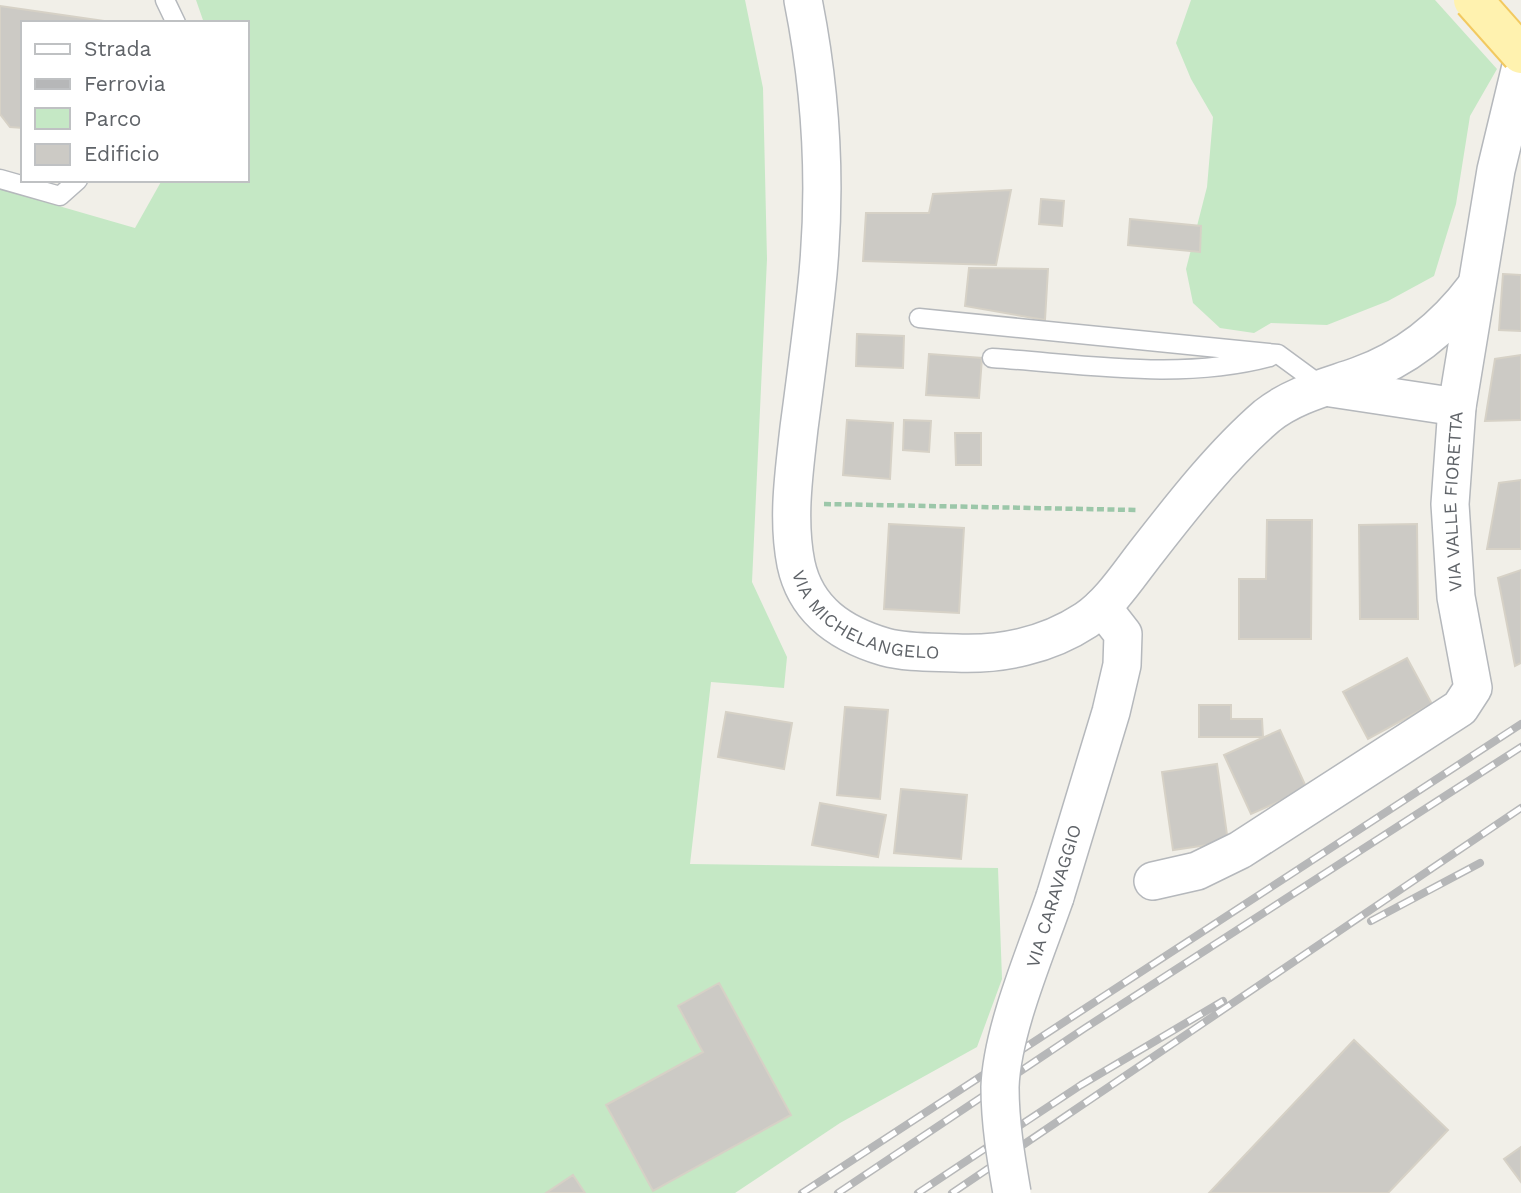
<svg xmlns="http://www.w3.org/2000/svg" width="1521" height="1193" font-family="'Work Sans',sans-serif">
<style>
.green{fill:#c5e8c5}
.building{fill:#cccac5;stroke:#d6d1c6;stroke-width:2}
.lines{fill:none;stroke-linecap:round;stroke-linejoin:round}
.service-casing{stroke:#b5b8bc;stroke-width:21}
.minor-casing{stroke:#b5b8bc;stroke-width:40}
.path{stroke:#9cc7a9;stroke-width:4.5;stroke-dasharray:7 3.5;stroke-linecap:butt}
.service{stroke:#fff;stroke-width:18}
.minor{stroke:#fff;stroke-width:37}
.rail-casing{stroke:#b6b7b8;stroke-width:8}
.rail{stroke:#fff;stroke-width:5;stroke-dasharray:16;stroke-linecap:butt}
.minor-bridge-casing{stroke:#b5b8bc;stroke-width:40;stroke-linecap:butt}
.primary-bridge-casing{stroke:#f2c960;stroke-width:42;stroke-linecap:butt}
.minor-bridge{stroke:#fff;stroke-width:37}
.primary-bridge{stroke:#fff2af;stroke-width:38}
.labels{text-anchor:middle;stroke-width:6;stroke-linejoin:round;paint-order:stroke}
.street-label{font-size:18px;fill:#5f6368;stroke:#fff}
</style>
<rect width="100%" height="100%" fill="#f1efe8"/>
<path class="green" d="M196 0H745L763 88 767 259 752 582 787 657 784 688 711 682 690 864 998 868 1002 979 977 1047 840 1123 735 1193H0V189L135 228 162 180H247V23H204Z
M1191 0H1435L1497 69 1470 116 1456 204 1434 276 1388 301 1327 325 1271 323 1254 333 1220 328 1193 303 1186 269 1207 187 1213 117 1191 79 1176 43Z"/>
<path class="building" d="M0 6 118 23H23V128L10 127 0 114Z
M1011 190 996 265 863 261 866 213H929L933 194Z
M1041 199 1064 201 1062 226 1039 224Z
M1130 219 1201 226 1200 252 1128 245Z
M969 268 1048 269 1045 320 965 306Z
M1503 274 1521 275V331L1499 330Z
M857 334 904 336 903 368 856 366Z
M929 354 982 358 979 398 926 395Z
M1521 355V420L1485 421 1495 359Z
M847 420 893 423 890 479 843 475Z
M904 420 931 421 929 452 903 450Z
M955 433H981V465H956Z
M1521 480V549H1487L1499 483Z
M1267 520H1312L1311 639H1239V579H1266Z
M889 524 964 528 959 613 884 609Z
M1417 524 1418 619H1360L1359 525Z
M1521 570V663L1515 666 1498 578Z
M1407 658 1432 704 1368 739 1343 692Z
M1199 705H1231V719H1262L1263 737H1199Z
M845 707 888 710 880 799 837 795Z
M726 712 792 723 784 769 718 757Z
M1280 730 1307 789 1251 814 1224 755Z
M1217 764 1228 842 1173 850 1162 772Z
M901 789 967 795 961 859 894 853Z
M820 803 886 815 878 857 812 845Z
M719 983 791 1115 653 1191 606 1105 703 1052 678 1006Z
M1354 1040 1448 1130 1388 1193H1209Z
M1521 1147V1182L1504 1159Z
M573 1175 585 1193H546Z"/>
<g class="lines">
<defs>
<path id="service" d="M165 0 176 23
M0 179 60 196 78 180
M919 318 1278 354 1323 387
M992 358C1083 364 1181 381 1270 357"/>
<g id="minor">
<path id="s1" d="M803 0C822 95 827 196 816 293 811 338 805 383 799 428 794 473 787 519 796 564 806 611 841 634 885 647 907 653 933 652 956 653 1002 655 1048 645 1086 620 1111 603 1129 574 1148 550 1183 505 1223 454 1267 416 1293 395 1327 387 1358 376 1406 359 1446 326 1476 286"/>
<path d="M1331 388 1457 407"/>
<path id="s2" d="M1153 881 1197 871 1240 850 1460 708 1473 688 1456 597 1450 504 1457 407 1496 170 1521 66"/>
<path d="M1055 897 1111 712 1122 665 1123 634 1102 607"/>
</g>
</defs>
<use href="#service" class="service-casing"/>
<use href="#minor" class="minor-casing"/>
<path class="path" d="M824 504 1137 510"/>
<use href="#service" class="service"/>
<use href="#minor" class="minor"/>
<defs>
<path id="rail" d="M1371 921 1480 863
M802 1193 1521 724
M838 1193 1085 1028 1521 747
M918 1193 1081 1085 1223 1001
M952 1193 1521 808"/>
</defs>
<use href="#rail" class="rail-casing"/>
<use href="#rail" class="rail"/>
<defs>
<path id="minor-bridge" d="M1012 1193C1006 1158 1000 1123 1000 1087 1002 1030 1036 952 1055 897"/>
<path id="primary-bridge" d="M1473 0 1521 54"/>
</defs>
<use href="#minor-bridge" class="minor-bridge-casing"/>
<use href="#primary-bridge" class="primary-bridge-casing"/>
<use href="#minor-bridge" class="minor-bridge"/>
<use href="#primary-bridge" class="primary-bridge"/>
</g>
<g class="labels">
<g class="street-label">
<text dy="6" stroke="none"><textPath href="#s2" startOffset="567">VIA VALLE FIORETTA</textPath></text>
<text dy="6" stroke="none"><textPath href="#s1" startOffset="662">VIA MICHELANGELO</textPath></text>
<text transform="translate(1054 896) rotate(-73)" y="6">VIA CARAVAGGIO</text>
</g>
</g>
<rect x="21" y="21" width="228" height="161" fill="#ffffff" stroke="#bfc1c3" stroke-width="2"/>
<rect x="35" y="44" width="35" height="10" fill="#ffffff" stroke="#bfc1c3" stroke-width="2"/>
<text x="84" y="56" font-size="21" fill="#5f6368">Strada</text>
<rect x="35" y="79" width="35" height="10" fill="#b6b7b8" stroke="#bfc1c3" stroke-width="2"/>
<text x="84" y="91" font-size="21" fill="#5f6368">Ferrovia</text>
<rect x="35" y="108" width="35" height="21" fill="#c5e8c5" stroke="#bfc1c3" stroke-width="2"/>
<text x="84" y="126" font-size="21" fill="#5f6368">Parco</text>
<rect x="35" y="144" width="35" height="21" fill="#cccac5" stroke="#bfc1c3" stroke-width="2"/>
<text x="84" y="161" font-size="21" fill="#5f6368">Edificio</text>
</svg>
